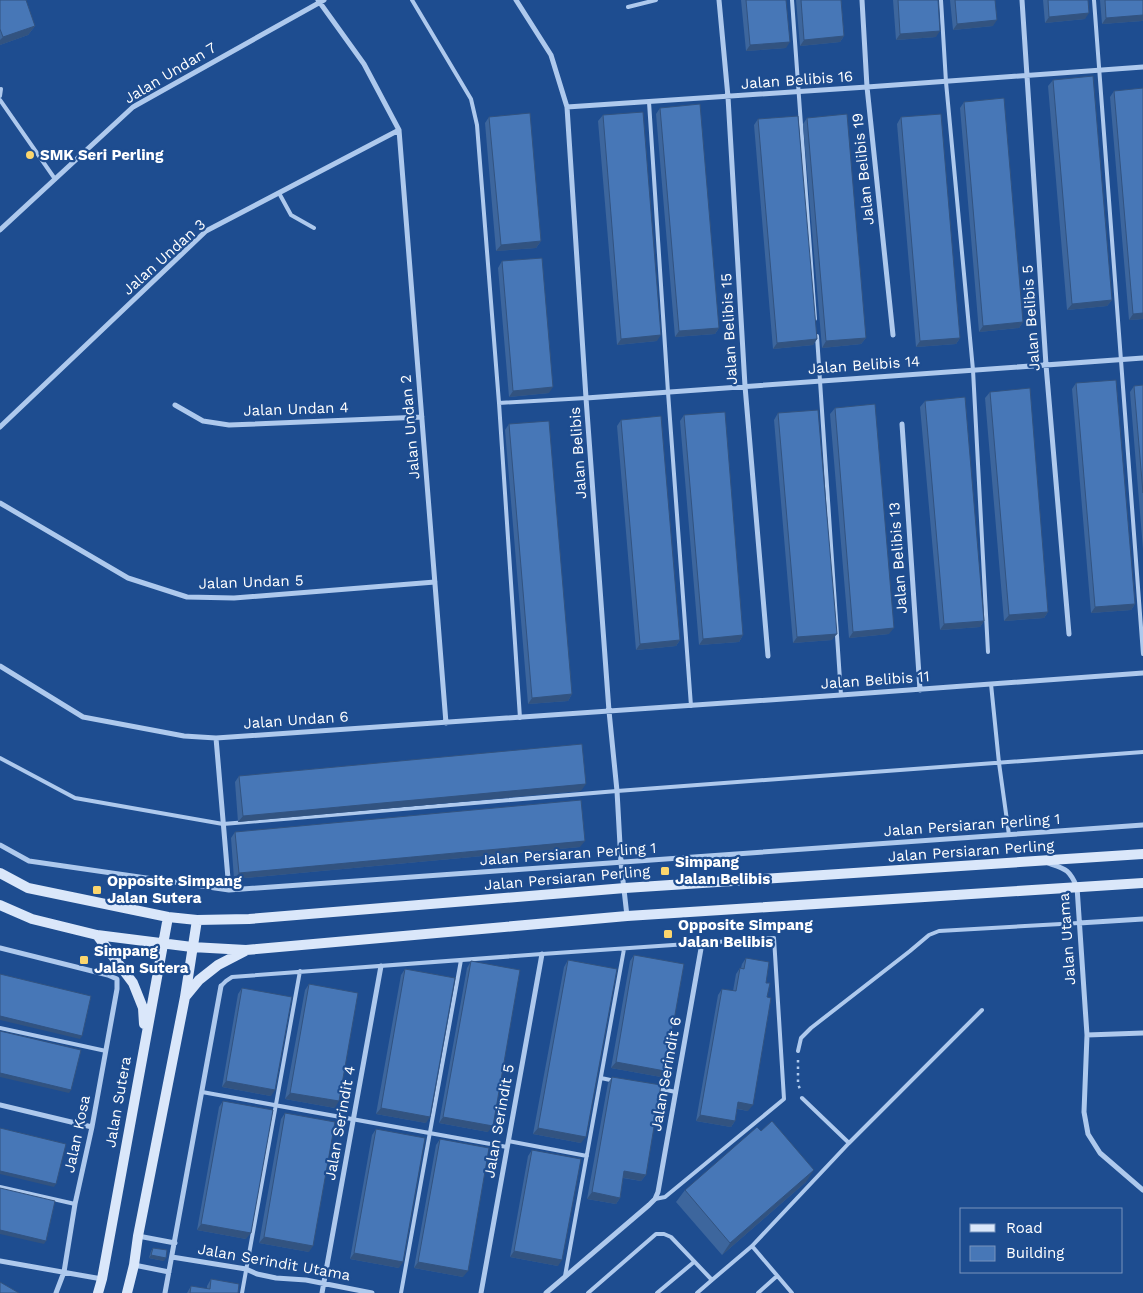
<svg xmlns="http://www.w3.org/2000/svg" width="1143" height="1293" font-family="'Work Sans',sans-serif">
<style>
.lines{fill:none;stroke-linecap:round;stroke-linejoin:round}
.path{stroke:#aec9ed;stroke-width:2.5;stroke-dasharray:2.5 4;stroke-linecap:butt}
.lane{stroke:#aec9ed;stroke-width:4}
.street{stroke:#aec9ed;stroke-width:5}
.secondary{stroke:#dae7fa;stroke-width:10}
.wall{fill:#3d669d}
.shaded-wall{fill:#325380}
.building{fill:#4777b7;stroke:#325380}
.poi-dot{fill:#fcd66d;stroke:#1e4d90;stroke-width:2}
.labels{text-anchor:middle;stroke-width:4.5;stroke-linejoin:round;paint-order:stroke}
.street-label{font-size:15px;fill:#fff;stroke:#1e4d90}
.poi-label{font-size:15px;font-weight:bold;fill:#fff;stroke:#1e4d90;text-anchor:start}
</style>
<rect width="100%" height="100%" fill="#1e4d90"/>
<g class="lines">
<path class="path" d="M798 1060V1084L800 1089"/>
<path class="lane" d="M412 0 471 99 477 125 499 403 520 718
M792 0 815 319
M941 0 946 82 973 370 988 652
M1094 0 1143 654
M628 7 656 0
M0 96 1 89
M0 100 55 179
M649 102 668 392 691 706
M279 193 291 215 314 228
M817 336 841 695
M499 403 586 398
M991 684 999 763 1009 835
M0 758 75 798 223 824 617 791 1143 752
M221 986 226 981 232 977 542 954 774 938 784 1099 665 1197 655 1199
M0 1028 106 1051
M798 1051 801 1038 811 1028 910 951 929 935 939 931 1079 923
M601 1078 615 1081
M656 1088 676 1092
M202 1092 507 1147
M802 1098 849 1143 982 1010
M508 1141 587 1156
M0 1187 75 1204
M752 1246 792 1293
M565 1276 624 949
M712 1280 752 1246 849 1143
M242 1293 300 971
M401 1293 461 960
M588 1293 656 1234H664L671 1237 712 1280 697 1293
M657 1293 694 1262
M758 1293 777 1276"/>
<path class="street" d="M318 0 364 64 399 130 446 723
M516 0 551 55 567 107 586 398 609 711 617 791 621 863 627 916
M719 0 728 97 745 386 768 656
M862 0 867 87 893 335
M1022 0 1046 365 1069 634
M567 107 867 87 1143 67
M0 230 133 107 324 0
M586 398 1143 358
M175 405 203 421 229 425 422 417
M902 424 920 690
M0 427 206 231 399 130
M0 503 128 578 187 597 234 598 435 582
M0 666 83 717 184 736 216 738 841 695 1143 673
M216 738 229 890
M0 845 29 861 229 890 1143 825
M1048 863C1066 869 1069 869 1077 887L1087 1035 1084 1112 1088 1134 1100 1153 1143 1190
M1079 923 1143 919
M0 948 108 975 117 979V989L92 1127 75 1204 64 1272 56 1293
M1087 1035 1143 1033
M0 1105 92 1127
M138 1236 175 1243
M172 1257 246 1269 257 1274 276 1278 306 1280 372 1293
M0 1261 102 1279
M134 1265 169 1272
M165 1293 221 986
M322 1293 381 966
M481 1293 542 954
M546 1293 649 1205 655 1199 658 1192 702 943"/>
<path class="secondary" d="M0 873 28 888 168 917 197 920 249 919 625 888 1143 854
M0 905 32 919 97 935 192 947 246 950 627 916 1143 883
M97 935 133 983 143 1008 144 1024
M185 997 199 980 218 965 245 951
M98 1293 102 1279 168 917
M127 1293 134 1265 138 1236 185 997 197 920"/>
</g>
<path class="wall" d="M0 0 35 26 28 35 0 45Z
M741 0H786V48L746 51Z
M796 0H841L844 36 840 42 800 46Z
M893 0H938L936 37 896 40Z
M950 0H995L993 26 953 30Z
M1043 0H1088L1085 19 1045 23Z
M1100 0H1143V20L1142 21 1102 24Z
M1053 80 1112 300 1107 306 1067 310 1048 86Z
M1114 91 1143 319 1129 320 1110 97Z
M964 102 1023 322 1019 328 979 332 960 108Z
M660 108 719 328 715 334 675 337 656 114Z
M603 115 657 341 617 345 598 121Z
M489 117 541 241 536 248 496 251 485 123Z
M901 117 960 338 956 344 916 347 897 124Z
M807 118 866 338 861 344 822 348 803 124Z
M758 119 817 339 813 345 773 349 754 125Z
M502 261 549 393 509 397 498 268Z
M1076 383 1135 604 1131 610 1091 613 1072 389Z
M1143 385V549L1130 392 1134 386Z
M990 392 1048 612 1044 618 1004 621 985 398Z
M925 401 984 621 980 627 940 630 920 407Z
M835 408 889 634 849 638 830 414Z
M778 413 832 640 793 643 774 420Z
M684 415 743 635 739 642 699 645 680 421Z
M621 420 680 640 676 646 636 650 617 426Z
M509 424 572 694 568 701 528 704 505 430Z
M239 776 581 791 238 822 235 782Z
M235 832 580 847 234 879 231 838Z
M634 955 661 1077 611 1068 630 961Z
M746 958 766 983 748 1111 737 1109 735 1121 731 1127 696 1121 718 995 722 989 733 991 736 974 740 968H741L742 964Z
M568 960 581 1143 533 1134 564 967Z
M471 961 488 1132 439 1123 467 968Z
M405 969 426 1123 376 1114 401 975Z
M309 984 335 1108 285 1099 305 990Z
M242 988 271 1096 222 1087 238 994Z
M612 1077 646 1175 641 1181 623 1178 620 1198 616 1204 587 1199 608 1083Z
M223 1101 246 1239 197 1230 219 1107Z
M285 1113 309 1252 259 1243 281 1119Z
M376 1129 399 1268 350 1259 372 1135Z
M440 1139 463 1277 414 1268 436 1145Z
M532 1150 558 1266 510 1257 528 1156Z
M806 1182 722 1255 676 1202 685 1190Z
M153 1248 164 1261 149 1258 151 1251Z
M211 1279 238 1293H187L191 1286 207 1289V1286Z"/>
<path class="shaded-wall" d="M1089 13 1085 19 1045 23 1049 17Z
M1143 15V20L1142 21 1102 24 1106 18Z
M997 20 993 26 953 30 957 24Z
M35 26 28 35 0 45V40L3 37Z
M940 31 936 37 896 40 900 34Z
M844 36 840 42 800 46 804 40Z
M790 42 786 48 746 51 750 45Z
M541 241 536 248 496 251 501 245Z
M1112 300 1107 306 1067 310 1072 304Z
M1143 313V319L1129 320 1133 314Z
M1023 322 1019 328 979 332 983 326Z
M719 328 715 334 675 337 679 331Z
M661 335 657 341 617 345 621 339Z
M866 338 861 344 822 348 826 341Z
M960 338 956 344 916 347 920 341Z
M817 339 813 345 773 349 777 343Z
M553 387 549 393 509 397 513 391Z
M1135 604 1131 610 1091 613 1095 607Z
M1048 612 1044 618 1004 621 1009 615Z
M984 621 980 627 940 630 944 624Z
M894 628 889 634 849 638 853 632Z
M837 634 832 640 793 643 797 637Z
M743 635 739 642 699 645 703 639Z
M680 640 676 646 636 650 640 644Z
M572 694 568 701 528 704 532 698Z
M586 784 581 791 238 822 243 816Z
M585 841 580 847 234 879 239 873Z
M0 1016 82 1036 80 1039 0 1020Z
M616 1062 665 1071 661 1077 611 1068Z
M0 1073 71 1090 69 1093 0 1077Z
M226 1081 275 1090 271 1096 222 1087Z
M290 1093 339 1101 335 1108 285 1099Z
M738 1102 753 1105 748 1111 734 1108Z
M381 1108 430 1117 426 1123 376 1114Z
M700 1115 735 1121 731 1127 696 1121Z
M443 1117 493 1126 488 1132 439 1123Z
M538 1128 586 1137 581 1143 533 1134Z
M814 1170 806 1182 722 1255 730 1243Z
M0 1171 56 1184 54 1187 0 1174Z
M624 1171 646 1175 641 1181 620 1177Z
M592 1192 620 1198 616 1204 587 1199Z
M201 1224 251 1233 246 1239 197 1230Z
M0 1230 46 1241 44 1244 0 1234Z
M264 1237 313 1246 309 1252 259 1243Z
M514 1251 562 1260 558 1266 510 1257Z
M354 1253 403 1262 399 1268 350 1259Z
M151 1255 166 1258 164 1261 149 1258Z
M418 1262 468 1271 463 1277 414 1268Z"/>
<path class="building" d="M0 0H26L35 26 3 37 0 29Z
M746 0H786L790 42 750 45Z
M801 0H841L844 36 804 40Z
M898 0H938L940 31 900 34Z
M955 0H995L997 20 957 24Z
M1048 0H1088L1089 13 1049 17Z
M1105 0H1143V15L1106 18Z
M1093 76 1112 300 1072 304 1053 80Z
M1143 88V313L1133 314 1114 91Z
M1004 98 1023 322 983 326 964 102Z
M700 104 719 328 679 331 660 108Z
M643 112 661 335 621 339 603 115Z
M530 113 541 241 501 245 489 117Z
M847 114 866 338 826 341 807 118Z
M941 114 960 338 920 341 901 117Z
M798 116 817 339 777 343 758 119Z
M542 258 553 387 513 391 502 261Z
M1116 380 1135 604 1095 607 1076 383Z
M1143 385V493L1134 386Z
M1030 388 1048 612 1009 615 990 392Z
M965 397 984 621 944 624 925 401Z
M875 404 894 628 853 632 835 408Z
M818 410 837 634 797 637 778 413Z
M725 412 743 635 703 639 684 415Z
M661 416 680 640 640 644 621 420Z
M549 421 572 694 532 698 509 424Z
M582 744 586 784 243 816 239 776Z
M581 800 585 841 239 873 235 832Z
M634 955 684 964 665 1071 616 1062Z
M746 958 769 962 766 983H770L767 997 771 998 753 1105 738 1102 735 1121 700 1115 722 989 736 991 740 968 744 969Z
M568 960 617 969 586 1137 538 1128Z
M471 961 520 970 493 1126 443 1117Z
M405 969 455 978 430 1117 381 1108Z
M0 974 91 996 82 1036 0 1016Z
M309 984 358 993 339 1101 290 1093Z
M242 988 292 997 275 1090 226 1081Z
M0 1031 81 1050 71 1090 0 1073Z
M612 1077 661 1085 646 1175 624 1171 620 1198 592 1192Z
M223 1101 273 1110 251 1233 201 1224Z
M285 1113 335 1122 313 1246 264 1237Z
M772 1121 814 1170 730 1243 685 1190 757 1127 761 1131Z
M0 1128 66 1144 56 1184 0 1171Z
M376 1129 425 1138 403 1262 354 1253Z
M440 1139 489 1148 468 1271 418 1262Z
M532 1150 581 1159 562 1260 514 1251Z
M0 1188 55 1201 46 1241 0 1230Z
M153 1248 167 1250 166 1258 151 1255Z
M211 1279 239 1284 238 1293H190L191 1286 210 1289Z
M0 1282 19 1293H0Z"/>
<g class="poi-dot">
<circle cx="30" cy="155" r="5"/>
<rect x="660" y="866" width="10" height="10" rx="2.5"/>
<rect x="92" y="885" width="10" height="10" rx="2.5"/>
<rect x="663" y="929" width="10" height="10" rx="2.5"/>
<rect x="79" y="955" width="10" height="10" rx="2.5"/>
</g>
<g class="labels">
<g class="street-label">
<text transform="translate(170 73) rotate(-31)" y="5">Jalan Undan 7</text>
<text transform="translate(797 80) rotate(-4)" y="5">Jalan Belibis 16</text>
<text transform="translate(863 169) rotate(-96)" y="5">Jalan Belibis 19</text>
<text transform="translate(164 257) rotate(-42)" y="5">Jalan Undan 3</text>
<text transform="translate(1031 318) rotate(-94)" y="5">Jalan Belibis 5</text>
<text transform="translate(729 329) rotate(-93)" y="5">Jalan Belibis 15</text>
<text transform="translate(864 365) rotate(-4)" y="5">Jalan Belibis 14</text>
<text transform="translate(296 409) rotate(-2)" y="5">Jalan Undan 4</text>
<text transform="translate(410 427) rotate(-95)" y="5">Jalan Undan 2</text>
<text transform="translate(578 453) rotate(-94)" y="5">Jalan Belibis</text>
<text transform="translate(898 558) rotate(-94)" y="5">Jalan Belibis 13</text>
<text transform="translate(251 582) rotate(-2)" y="5">Jalan Undan 5</text>
<text transform="translate(875 680) rotate(-4)" y="5">Jalan Belibis 11</text>
<text transform="translate(296 720) rotate(-4)" y="5">Jalan Undan 6</text>
<text transform="translate(972 825) rotate(-4)" y="5">Jalan Persiaran Perling 1</text>
<text transform="translate(971 851) rotate(-4)" y="5">Jalan Persiaran Perling</text>
<text transform="translate(568 854) rotate(-4)" y="5">Jalan Persiaran Perling 1</text>
<text transform="translate(567 878) rotate(-5)" y="5">Jalan Persiaran Perling</text>
<text transform="translate(1067 939) rotate(-94)" y="5">Jalan Utama</text>
<text transform="translate(666 1074) rotate(-80)" y="5">Jalan Serindit 6</text>
<text transform="translate(118 1102) rotate(-80)" y="5">Jalan Sutera</text>
<text transform="translate(499 1121) rotate(-80)" y="5">Jalan Serindit 5</text>
<text transform="translate(340 1123) rotate(-80)" y="5">Jalan Serindit 4</text>
<text transform="translate(77 1134) rotate(-78)" y="5">Jalan Kosa</text>
<text transform="translate(274 1262) rotate(10)" y="5">Jalan Serindit Utama</text>
</g>
<g class="poi-label">
<text x="40" y="160">SMK Seri Perling</text>
<text x="675" y="867">Simpang<tspan x="675" dy="17">Jalan Belibis</tspan></text>
<text x="107" y="886">Opposite Simpang<tspan x="107" dy="17">Jalan Sutera</tspan></text>
<text x="678" y="930">Opposite Simpang<tspan x="678" dy="17">Jalan Belibis</tspan></text>
<text x="94" y="956">Simpang<tspan x="94" dy="17">Jalan Sutera</tspan></text>
</g>
</g>
<rect x="960" y="1208" width="162" height="65" fill="#1e4d90" stroke="#7894bc"/>
<rect x="970" y="1224" width="25" height="8" fill="#dae7fa" stroke="#7894bc"/>
<text x="1006" y="1233" font-size="15" fill="#ffffff">Road</text>
<rect x="970" y="1246" width="25" height="15" fill="#4777b7" stroke="#7894bc"/>
<text x="1006" y="1258" font-size="15" fill="#ffffff">Building</text>
</svg>
